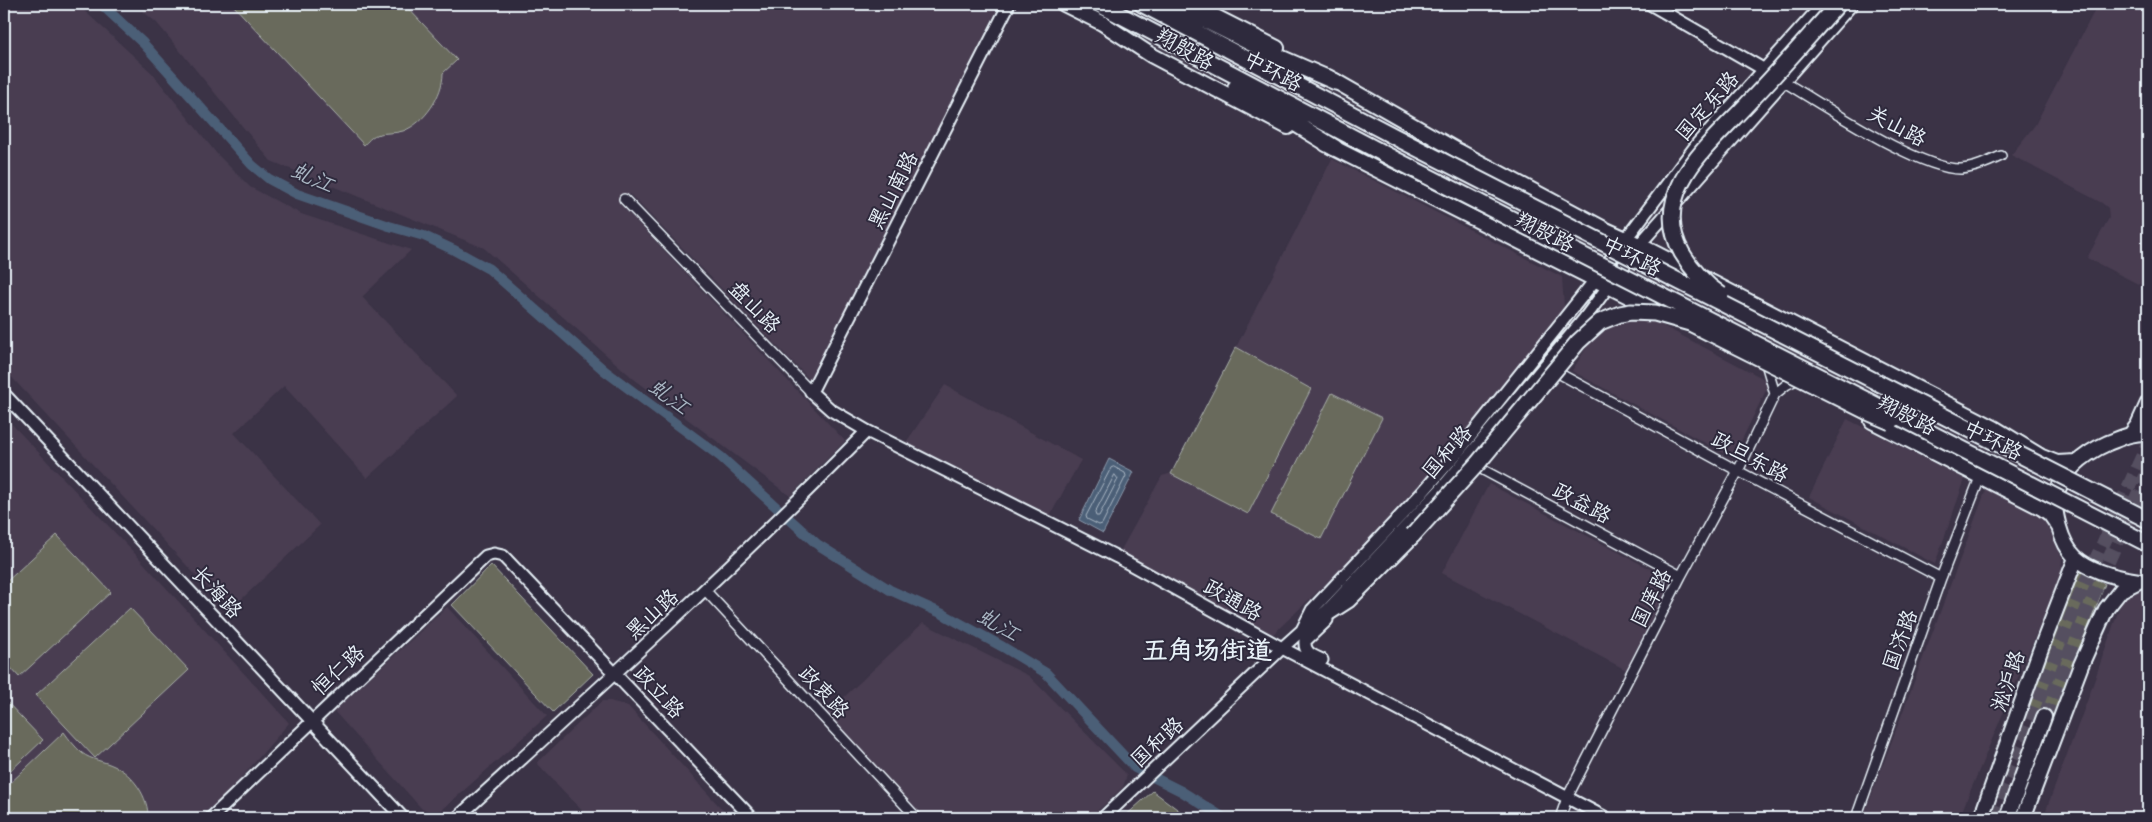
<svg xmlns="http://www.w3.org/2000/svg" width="2152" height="822" font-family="Itim,'LXGW WenKai TC',sans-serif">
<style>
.built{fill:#493d51}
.green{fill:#696b5c;stroke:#a8aeaa}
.water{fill:#4c5f77;stroke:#8a99ab}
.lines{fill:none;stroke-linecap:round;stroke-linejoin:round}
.shore{stroke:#aab7c4;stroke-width:1}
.canal{stroke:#4c5f77;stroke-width:10}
.primary-tunnel{stroke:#555061;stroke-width:14;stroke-dasharray:14 7;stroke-linecap:butt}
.minor-casing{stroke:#e8f1f8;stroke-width:12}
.tertiary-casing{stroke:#e8f1f8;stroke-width:15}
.primary-casing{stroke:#e8f1f8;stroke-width:18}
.trunk-casing{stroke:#e8f1f8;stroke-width:19}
.minor{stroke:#2f2a3d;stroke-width:9}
.tertiary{stroke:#2f2a3d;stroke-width:11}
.primary{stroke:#2f2a3d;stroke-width:14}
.trunk{stroke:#2f2a3d;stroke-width:15}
.trunk-bridge-casing{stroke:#e8f1f8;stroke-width:19;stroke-linecap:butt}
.trunk-bridge{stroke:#2f2a3d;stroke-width:15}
.labels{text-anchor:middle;stroke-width:4;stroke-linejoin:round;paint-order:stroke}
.street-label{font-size:21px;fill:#e8f1f8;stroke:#2f2a3d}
.water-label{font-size:22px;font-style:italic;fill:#aab7c4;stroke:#2f2a3d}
.district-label{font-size:26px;font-weight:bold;fill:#e8f1f8;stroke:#2f2a3d}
</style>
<rect width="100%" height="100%" fill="#3b3346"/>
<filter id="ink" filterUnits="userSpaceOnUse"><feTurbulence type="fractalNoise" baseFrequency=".02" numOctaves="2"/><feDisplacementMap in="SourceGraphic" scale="10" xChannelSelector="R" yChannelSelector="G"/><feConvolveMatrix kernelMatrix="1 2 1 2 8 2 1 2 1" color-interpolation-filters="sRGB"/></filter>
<g filter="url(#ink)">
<path class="built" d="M4 4H77L152 73 217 154 250 187 301 214 411 250 362 297 457 396 367 478 284 386 234 433 320 525 229 611 4 369Z
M134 4H997L999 5 812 382 630 194 619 203 845 441 790 496 634 379 484 248 271 161 157 23Z
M2098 4H2148V289L2087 258 2109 218 2108 208 2102 203 2011 155 2035 125Z
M1332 159 1562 277 1564 307 1509 379 1417 491 1343 567 1267 640 1117 557 1162 476 1172 473Z
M1646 317 1770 382 1733 458 1572 371 1590 342 1619 320Z
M945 385 1081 460 1048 519 905 444Z
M4 416 140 559 289 723 228 793 198 818H4Z
M1847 419 1965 479 1935 564 1809 497Z
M1489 484 1671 580 1626 670 1442 573Z
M1987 487 2035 510 2048 526 2062 558 2061 575 1959 818H1863Z
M2148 584V818H2043L2089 696 2121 603 2125 596 2141 585Z
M447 607 547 716 442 810 432 812 422 809 334 711Z
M923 623 1029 676 1127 775 1123 787 1090 818H919L824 716Z
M602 701H610L628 706 730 818H589L537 763Z"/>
<path class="green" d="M232 4H404L457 60 443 73C443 95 425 123 403 131 394 134 384 132 376 135 372 136 367 142 364 145Z
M1236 347 1311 389 1248 514 1171 474Z
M1332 393 1382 418 1321 539 1271 514Z
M57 535 111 592 19 677 4 660V584Z
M491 565 593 674 553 712 452 605Z
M2079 571 2105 584 2052 720 2026 710Z
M130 608 189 670 95 758 36 695Z
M4 699 43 740 4 777Z
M64 732C69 739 75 747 82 753 91 760 104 761 114 766 133 774 149 798 148 818H4V789Z
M1153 791 1189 818H1123Z"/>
<path class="water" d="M1109 459 1134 472 1103 533 1079 520Z"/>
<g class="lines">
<path class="shore" d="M1114 467 1125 473 1126 476 1102 524 1099 525 1087 519 1086 516 1111 468Z
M1115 475 1118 479 1099 516H1096L1095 513Z"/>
<path class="canal" d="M101 4 143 43 252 165 269 179 297 194 389 226 424 236 454 250 489 269 605 371 721 457 817 544 890 590 943 614 1003 647 1046 673 1135 768 1181 791 1224 818"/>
<path class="primary-tunnel" d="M2044 717 2090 602 2148 472
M1992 818 2077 602 2148 444"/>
<defs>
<path id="minor" d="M1784 82C1824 105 1919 170 1961 169 1975 168 1988 162 2001 156
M624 199 811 392
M1767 367 1775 394
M1551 369 1738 471 1941 578
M1472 464 1681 576
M705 590 917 818
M1560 818 1567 798 1681 576 1738 471 1775 394 1786 385 1794 381
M1856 818 1941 578 1981 475"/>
<path id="tertiary" d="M1009 4 811 392 831 410 867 431 1117 557 1282 648 1606 818
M1650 4 1770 73
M4 394 403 818
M1302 630 1312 610 1422 493 1457 453 1595 280 1698 143 1823 4
M1322 660C1312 655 1304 653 1305 641L1327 620
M211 818 486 556 494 554 503 556 752 818
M457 818C596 691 735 565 867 431
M1103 818 1282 648 1301 631 1320 618 1442 488 1584 319 1639 245 1852 4"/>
<path id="primary" d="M1064 4 1102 23 1151 55 1288 127
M1190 4 1277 48
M1328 77 1458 151 1604 229 1639 245 1994 428 2040 456
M1326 144 1662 313
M1872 421 2042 508 2050 514 2059 527
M2131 434 2138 425 2148 403
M2032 453 2057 463 2076 462
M2139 581C2119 578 2091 572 2075 557 2067 549 2062 538 2059 527 2057 519 2054 509 2055 500 2060 473 2083 454 2108 443 2121 438 2133 432 2148 433
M1981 818 2040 651 2076 558
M2007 818 2044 717
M2023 818 2081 665 2106 609 2121 590 2139 581"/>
<path id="trunk" d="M1099 4 1392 158
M1142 4 1401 140
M1173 4 1283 59 1336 82
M1236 87 1335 148
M1320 618 1348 600 1413 535"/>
</defs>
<use href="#minor" class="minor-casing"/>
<use href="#tertiary" class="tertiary-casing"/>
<use href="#primary" class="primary-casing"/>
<use href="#trunk" class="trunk-casing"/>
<use href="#minor" class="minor"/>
<use href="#tertiary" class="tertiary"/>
<use href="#primary" class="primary"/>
<use href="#trunk" class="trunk"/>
<defs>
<path id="trunk-bridge" d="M1401 140 2148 520
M1392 158 2148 544
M1721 295C1705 284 1692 270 1682 253 1647 191 1713 142 1751 100 1781 69 1809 36 1838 4
M1413 535 1478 463 1578 342 1600 322 1620 314 1631 312 1655 313 1690 323 1870 413 1891 422"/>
</defs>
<use href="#trunk-bridge" class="trunk-bridge-casing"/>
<use href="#trunk-bridge" class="trunk-bridge"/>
</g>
</g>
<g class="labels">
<g class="street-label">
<text transform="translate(1185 49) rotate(29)" y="7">翔殷路</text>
<text transform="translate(1273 71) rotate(28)" y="7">中环路</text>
<text transform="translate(1707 106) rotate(-49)" y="7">国定东路</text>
<text transform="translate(1897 126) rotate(28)" y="7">关山路</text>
<text transform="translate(893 190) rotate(-63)" y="7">黑山南路</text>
<text transform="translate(1545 232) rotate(27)" y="7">翔殷路</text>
<text transform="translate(1632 256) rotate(27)" y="7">中环路</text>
<text transform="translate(755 307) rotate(46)" y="7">盘山路</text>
<text transform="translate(1907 415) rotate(27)" y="7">翔殷路</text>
<text transform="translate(1993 440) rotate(27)" y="7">中环路</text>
<text transform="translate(1447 452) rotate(-49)" y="7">国和路</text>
<text transform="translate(1750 457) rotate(28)" y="7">政旦东路</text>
<text transform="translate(1582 503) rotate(28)" y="7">政益路</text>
<text transform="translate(217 592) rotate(47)" y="7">长海路</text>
<text transform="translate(1651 598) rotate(-63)" y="7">国庠路</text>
<text transform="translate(1233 600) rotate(29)" y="7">政通路</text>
<text transform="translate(652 614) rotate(-43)" y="7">黑山路</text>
<text transform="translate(1900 640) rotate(-70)" y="7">国济路</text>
<text transform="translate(338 670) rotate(-43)" y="7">恒仁路</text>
<text transform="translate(2008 681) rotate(-71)" y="7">淞沪路</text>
<text transform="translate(659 692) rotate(47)" y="7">政立路</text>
<text transform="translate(824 692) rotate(47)" y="7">政衷路</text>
<text transform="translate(1157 742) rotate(-43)" y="7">国和路</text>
</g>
<g class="water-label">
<text transform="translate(313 177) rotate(24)" y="8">虬江</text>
<text transform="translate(670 396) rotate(37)" y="8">虬江</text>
<text transform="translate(999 624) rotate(30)" y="8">虬江</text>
</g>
<g class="district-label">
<text x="1207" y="659">五角场街道</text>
</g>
</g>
<rect width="2152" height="822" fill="none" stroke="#2f2a3d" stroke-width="20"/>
<rect x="10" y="10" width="2132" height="802" fill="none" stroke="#e8f1f8" stroke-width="2" filter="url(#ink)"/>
</svg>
